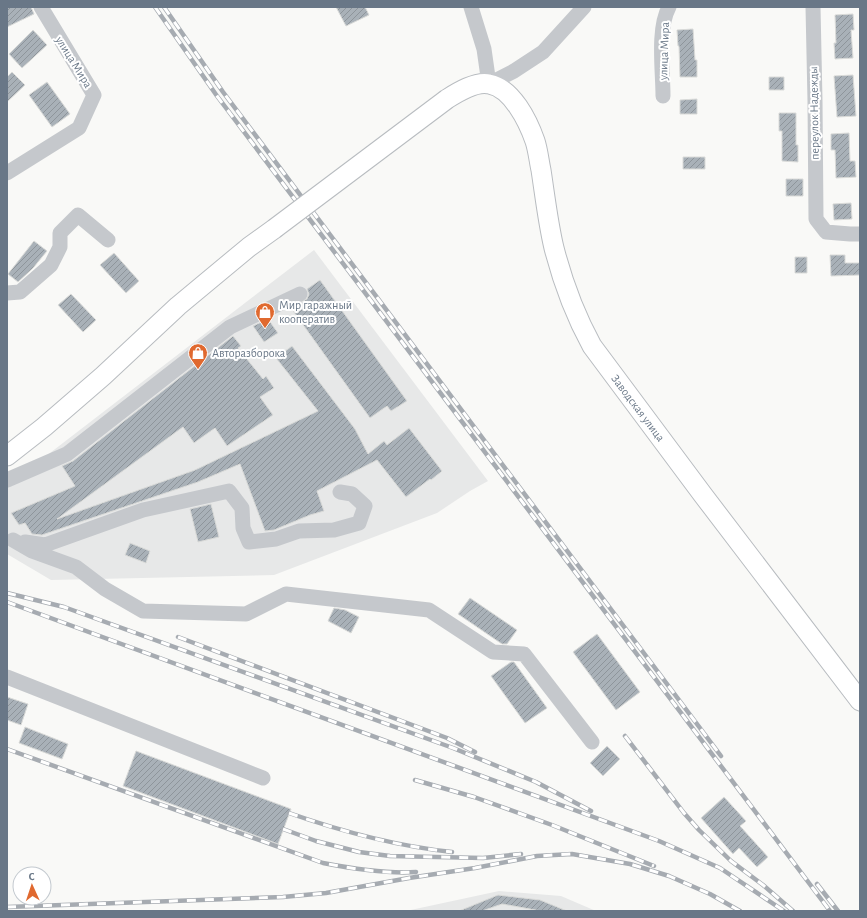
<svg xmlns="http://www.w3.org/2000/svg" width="867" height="918" font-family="'Alegreya Sans',sans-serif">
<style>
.built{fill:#e7e8e8}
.building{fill:url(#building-hatch);stroke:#dadbd9}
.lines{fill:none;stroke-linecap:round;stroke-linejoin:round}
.major-casing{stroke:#b8bcc0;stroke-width:21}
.minor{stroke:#c5c8cc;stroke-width:15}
.major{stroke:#fff;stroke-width:19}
.rail-casing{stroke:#a6abb1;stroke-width:4.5}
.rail{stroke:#fff;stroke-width:3;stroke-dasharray:9;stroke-linecap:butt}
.major-bridge-casing{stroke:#b8bcc0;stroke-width:21;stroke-linecap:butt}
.major-bridge{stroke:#fff;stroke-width:19}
.labels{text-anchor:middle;stroke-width:4;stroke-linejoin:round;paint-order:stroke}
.street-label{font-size:12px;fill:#697787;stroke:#fff}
.poi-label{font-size:12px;fill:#697787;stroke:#fff;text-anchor:start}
</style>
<defs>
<pattern id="building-hatch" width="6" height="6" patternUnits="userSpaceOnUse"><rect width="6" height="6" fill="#a9b1b8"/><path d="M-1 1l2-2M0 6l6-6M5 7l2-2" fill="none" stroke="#8e959b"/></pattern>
</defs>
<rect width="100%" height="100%" fill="#f9f9f7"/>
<path class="built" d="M314 250 488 481 470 491 437 513 274 575 51 580 7 554V486Z
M499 891 561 896 596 911H406Z"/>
<path class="building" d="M7 7H31L34 14 7 27Z
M336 7H365L369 15 346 26Z
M853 14 854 30H851L853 58 835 59 834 43H836L835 15Z
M693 29 695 60H697V77H680L679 46H678L677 30Z
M33 30 47 45 22 68 9 54Z
M12 72 25 85 7 102V77Z
M853 75 856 116 837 117 834 76Z
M769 77H784V90H769Z
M47 82 70 114 52 127 29 95Z
M697 99V114H680V100Z
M779 113H796V145H798V162L782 161V131H779Z
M849 133 850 161H855L856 177 836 178 835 150H831V134Z
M683 157H705V169H683Z
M786 179H803V196H786Z
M851 203 852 219 834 220 833 204Z
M34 241 47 251 33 268 18 282 8 274Z
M114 253 139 281 126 293 100 265Z
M830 255H845V263H860V275L831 276Z
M795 257H807V273H795Z
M320 280 407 401 391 411 387 406 370 418 291 308 307 299 309 294 307 289Z
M71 294 96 320 83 332 58 305Z
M268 319 278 333 264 342 253 326Z
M233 336 241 346 238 348 263 379 266 376 274 388 260 397 273 415 227 446 215 428 194 443 183 427 57 519 195 470 318 411 276 358 292 346 355 429 368 454 384 441 387 445 409 428 442 471 431 480 430 479 406 497 377 460 317 491 324 511 310 515 274 530 265 531 240 464 198 482 42 535 32 534 25 523 19 525 11 513 75 486 62 466 73 461Z
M211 504 219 537 198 542 190 509Z
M130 543 150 551 146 563 125 555Z
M470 598 517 630 507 644H502L458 614Z
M334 608 345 610 359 617 351 633 328 621Z
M597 634 640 692 616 710 573 652Z
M511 662H514L547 708 525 723 491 676Z
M7 697 28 704 21 725 7 720Z
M25 727 68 744 62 759 19 743Z
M607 746 620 759 603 776 590 763Z
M136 751 291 809 278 844 123 786Z
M724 797 746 821 740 826 768 857 757 867 739 848 733 854 701 818Z
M498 895 540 900 567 911H541L502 904 482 911H459Z"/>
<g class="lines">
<defs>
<path id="major" d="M447 99C458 92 476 81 489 84 512 88 528 121 535 141 538 150 539 161 541 170 545 196 548 223 554 248 563 283 575 315 592 346L703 495 860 701
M7 456 44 427 103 376 178 306 249 247 274 229"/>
</defs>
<use href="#major" class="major-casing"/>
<path class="minor" d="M471 7 484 49 489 84 514 71 543 52 584 7
M813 7 815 101 816 219 826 232 850 234H860
M663 96C663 71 657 29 669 7
M7 173 79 128 94 95 41 7
M7 293 20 292 51 265 60 247V233L78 215 108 240
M7 480 67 454 230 327 300 294
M13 540 32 551 76 567 105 589 143 611 246 614 286 594 429 610 493 652 524 654 592 742
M25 542 45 545 143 510 229 491 242 508 243 528 249 542 276 539 299 531 334 530 359 523 365 506 352 494 340 492
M7 677 263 778"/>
<use href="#major" class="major"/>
<defs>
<path id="rail" d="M155 7 217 96 830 911
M164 7 223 92 721 756
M7 593 64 607 453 748 536 782 591 811
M7 602 659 841 720 868 784 911
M178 637 447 738 475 752
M625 736 684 813 699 830 731 861 763 885 793 911
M7 749 323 863C354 869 386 874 416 872
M415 780 474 797 552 825 654 866
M289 813C343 832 396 846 452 852
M283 829 316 841 359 852 390 856 483 858 521 854
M817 884 838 911
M7 907 283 897 326 893 409 878 475 868 537 856 572 854 630 864 669 876 710 894 740 911"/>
</defs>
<use href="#rail" class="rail-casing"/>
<use href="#rail" class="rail"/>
<defs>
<path id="major-bridge" d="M274 229 447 99"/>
</defs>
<use href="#major-bridge" class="major-bridge-casing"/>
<use href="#major-bridge" class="major-bridge"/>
</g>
<defs>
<symbol id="shop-pin" viewBox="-11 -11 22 30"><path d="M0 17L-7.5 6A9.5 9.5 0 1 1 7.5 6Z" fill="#e0692f" stroke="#fff"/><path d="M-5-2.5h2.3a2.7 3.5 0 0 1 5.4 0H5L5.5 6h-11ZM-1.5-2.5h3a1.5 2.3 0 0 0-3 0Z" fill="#fff"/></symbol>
</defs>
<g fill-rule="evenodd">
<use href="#shop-pin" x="254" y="301" width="22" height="30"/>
<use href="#shop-pin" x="187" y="342" width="22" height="30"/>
</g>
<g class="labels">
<g class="street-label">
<text transform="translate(664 51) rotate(-88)" y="4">улица Мира</text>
<text transform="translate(74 62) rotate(58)" y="4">улица Мира</text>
<text transform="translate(814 113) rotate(-91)" y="4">переулок Надежды</text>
<text transform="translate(638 408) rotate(53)" y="4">Заводская улица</text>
</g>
<g class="poi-label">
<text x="279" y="309">Мир гаражный<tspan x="279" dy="14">кооператив</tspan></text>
<text x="212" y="357">Авторазборока</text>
</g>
</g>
<rect width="867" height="918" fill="none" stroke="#697787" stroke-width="16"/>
<g transform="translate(32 886) rotate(357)"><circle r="19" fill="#ffffff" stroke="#c3c9cf"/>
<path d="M0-3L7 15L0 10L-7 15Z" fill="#e0692f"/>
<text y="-6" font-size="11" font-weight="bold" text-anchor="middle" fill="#697787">С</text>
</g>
</svg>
